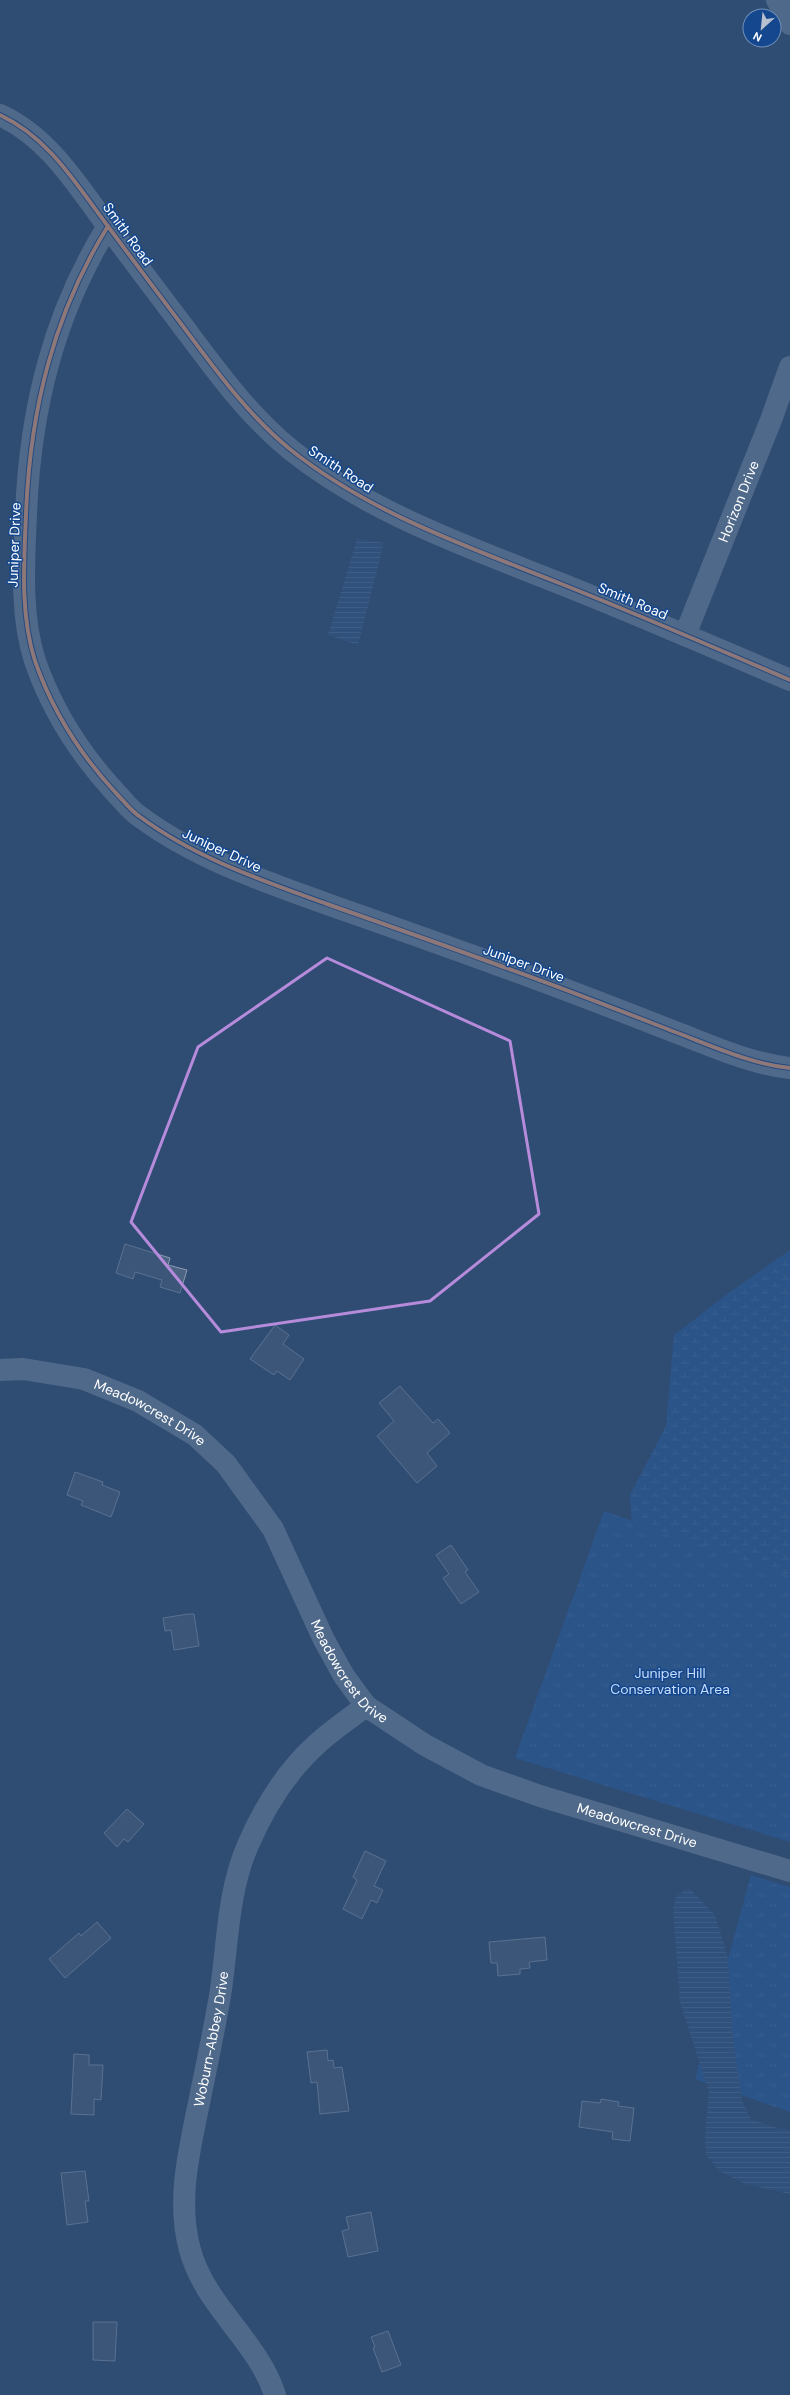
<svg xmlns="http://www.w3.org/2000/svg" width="790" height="2395" font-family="'DM Sans',sans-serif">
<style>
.wetland{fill:url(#wetland-marsh)}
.park{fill:url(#park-tufts)}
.water{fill:url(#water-rules)}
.building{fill:#4d6382;stroke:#8c9db4}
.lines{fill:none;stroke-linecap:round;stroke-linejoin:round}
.minor{stroke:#778ca6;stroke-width:22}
.cycleway-casing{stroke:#14478e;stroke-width:6}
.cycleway{stroke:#ffac80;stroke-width:4}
.marked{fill:none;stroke:#b68bdc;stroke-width:3;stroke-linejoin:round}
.labels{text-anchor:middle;stroke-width:3;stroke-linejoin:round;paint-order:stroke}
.street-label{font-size:14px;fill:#fff;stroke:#14478e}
.park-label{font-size:14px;fill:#c6ddfc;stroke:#14478e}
</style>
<defs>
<pattern id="wetland-marsh" width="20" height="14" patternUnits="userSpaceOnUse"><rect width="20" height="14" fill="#275da5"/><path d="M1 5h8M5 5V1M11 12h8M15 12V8" fill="none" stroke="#4775b2"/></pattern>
<pattern id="park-tufts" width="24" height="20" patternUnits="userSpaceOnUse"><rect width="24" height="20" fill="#275da5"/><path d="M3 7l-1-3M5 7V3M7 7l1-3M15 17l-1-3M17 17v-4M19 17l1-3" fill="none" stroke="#4775b2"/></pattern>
<pattern id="water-rules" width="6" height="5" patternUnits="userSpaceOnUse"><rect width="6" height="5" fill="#33578b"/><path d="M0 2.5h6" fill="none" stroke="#52709c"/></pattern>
</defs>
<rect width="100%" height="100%" fill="#304c72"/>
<path class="wetland" d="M790 1250V1766L635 1583 630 1495 666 1426 674 1335 730 1292Z"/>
<path class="park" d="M604 1511 790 1576V1842L515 1758Z
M751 1875 790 1887V2112L695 2079Z"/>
<path class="water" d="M357 539 384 543 358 645 328 635Z
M689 1888 715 1915 728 1958 733 2037 742 2100 751 2119 777 2128 790 2130V2194L745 2184 719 2171 706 2155 705 2135 709 2092 680 2002 673 1909 676 1896Z"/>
<path class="building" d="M125 1244 170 1258 168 1265 187 1270 180 1293 160 1287 162 1280 135 1272 133 1279 116 1273Z
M275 1325 289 1335 283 1344 304 1359 290 1380 277 1371 274 1375 250 1359Z
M400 1386 433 1423 438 1419 450 1433 427 1453 437 1466 417 1483 377 1436 394 1421 379 1403Z
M75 1472 103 1482 102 1485 120 1492 111 1517 81 1505 83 1501 67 1495Z
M451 1545 468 1570 465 1572 479 1592 461 1604 443 1578 449 1574 436 1555Z
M188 1614H194L199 1646 174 1650 171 1630 165 1631 163 1618Z
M127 1809 144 1824 128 1842 124 1839 117 1847 104 1833Z
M365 1851 386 1861 374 1886 383 1890 377 1903 371 1900 362 1919 343 1909 357 1880 353 1877Z
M97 1922 111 1938 65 1978 49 1959 79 1933 81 1936Z
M545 1937 547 1960 529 1962 530 1968 520 1969V1974L498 1976 497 1963H491L489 1942Z
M327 2050 328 2061 333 2060 334 2068 342 2067 349 2111 320 2114 317 2082 311 2083 307 2052Z
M74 2054 89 2055V2065H103L101 2100 94 2099V2115L71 2114Z
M601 2099 619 2102 618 2106 634 2108 630 2141 612 2139 613 2132 579 2127 582 2101 600 2103Z
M85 2171 89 2201H85L88 2222 67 2225 61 2173Z
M371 2212 378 2251 348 2257 342 2231 349 2229 346 2217Z
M93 2322H117L115 2361 93 2360Z
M388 2331 401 2365 382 2372 373 2348 375 2347 371 2337Z"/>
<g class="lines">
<g class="minor">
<path d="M777 0 790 24"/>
<path d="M0 115C50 138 78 187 110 229 135 263 160 296 185 329 217 372 249 416 291 450 370 513 466 546 559 583 637 614 713 647 790 680"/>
<path d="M108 226C53 315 30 411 26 514 24 562 20 614 35 661 52 710 80 754 115 792 123 800 130 810 139 816 195 858 261 880 327 904 384 924 441 944 498 965 558 986 616 1009 675 1032 712 1046 751 1064 790 1068"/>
<path id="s1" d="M685 635 771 420 790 367"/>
<path id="s2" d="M0 1370 23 1369 84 1379 138 1401 195 1435 226 1464 273 1529 324 1640 344 1676 366 1706 425 1745 481 1775 540 1796 790 1871"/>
<path id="s3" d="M275 2395C258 2341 205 2306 190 2250 176 2199 190 2148 200 2098 207 2064 214 2030 220 1996 228 1945 227 1893 248 1845 264 1808 287 1771 317 1744 332 1730 350 1718 366 1706"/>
</g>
<defs>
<path id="cycleway" d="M0 115C50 138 78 187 110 229 135 263 160 296 185 329 217 372 249 416 291 450 370 513 466 546 559 583 637 614 713 647 790 680
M108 226C53 315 30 411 26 514 24 562 20 614 35 661 52 710 80 754 115 792 123 800 130 810 139 816 195 858 261 880 327 904 384 924 441 944 498 965 558 986 616 1009 675 1032 712 1046 751 1064 790 1068"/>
</defs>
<use href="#cycleway" class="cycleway-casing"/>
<use href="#cycleway" class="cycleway"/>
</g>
<path d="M0 0H790V2395H0ZM327 958 510 1041 539 1214 430 1301 221 1332 131 1222 198 1047Z" fill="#304c72" fill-opacity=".55" fill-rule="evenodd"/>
<path class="marked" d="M327 958 510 1041 539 1214 430 1301 221 1332 131 1222 198 1047Z"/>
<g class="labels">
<g class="street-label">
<text transform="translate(128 234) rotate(54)" y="5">Smith Road</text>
<text transform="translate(341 469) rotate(33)" y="5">Smith Road</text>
<text dy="5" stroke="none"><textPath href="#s1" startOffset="144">Horizon Drive</textPath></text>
<text transform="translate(14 545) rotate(-88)" y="5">Juniper Drive</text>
<text transform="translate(633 601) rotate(23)" y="5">Smith Road</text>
<text transform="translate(222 850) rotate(25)" y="5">Juniper Drive</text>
<text transform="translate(524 963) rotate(20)" y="5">Juniper Drive</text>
<text dy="5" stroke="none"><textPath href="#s2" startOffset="159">Meadowcrest Drive</textPath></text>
<text dy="5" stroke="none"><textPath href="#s2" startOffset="495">Meadowcrest Drive</textPath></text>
<text dy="5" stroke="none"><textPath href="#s2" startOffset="831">Meadowcrest Drive</textPath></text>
<text dy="5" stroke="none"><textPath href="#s3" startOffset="383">Woburn-Abbey Drive</textPath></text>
</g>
<g class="park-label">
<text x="670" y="1678">Juniper Hill<tspan x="670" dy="16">Conservation Area</tspan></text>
</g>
</g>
<g transform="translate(762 28) rotate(207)"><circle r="19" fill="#14478e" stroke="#7291bb"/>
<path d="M0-3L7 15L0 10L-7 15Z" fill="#b7c0ce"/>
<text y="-6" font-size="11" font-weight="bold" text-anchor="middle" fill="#ffffff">N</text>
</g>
</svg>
